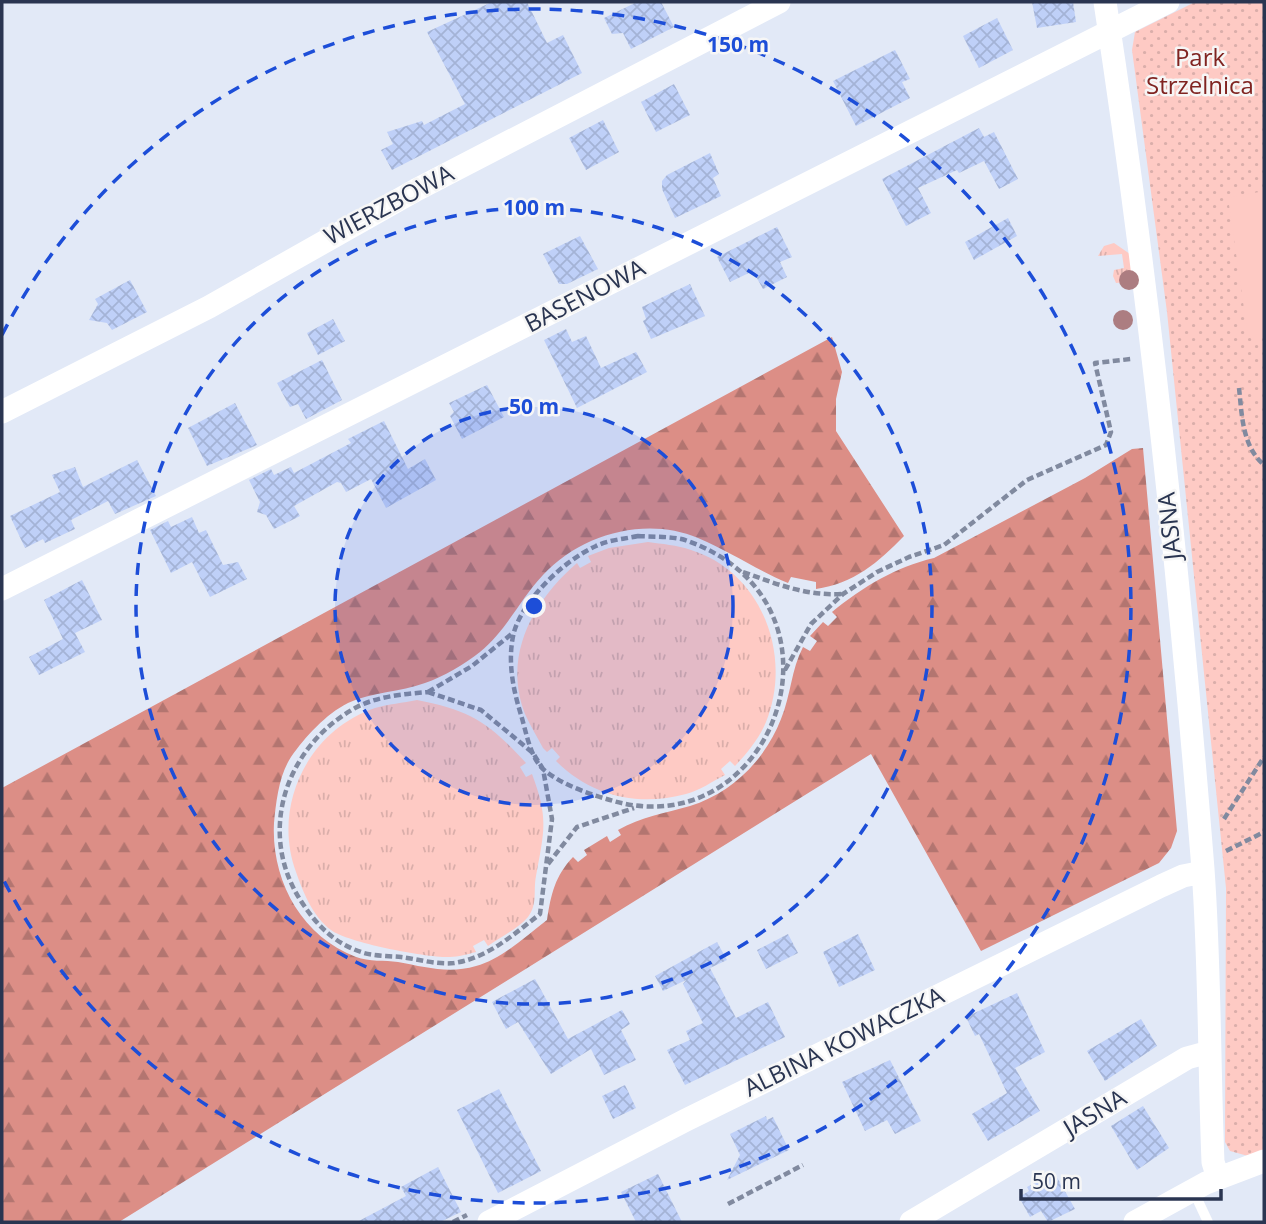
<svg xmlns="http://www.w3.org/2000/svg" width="1266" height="1224" font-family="'Open Sans',sans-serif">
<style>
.grass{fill:url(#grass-tufts)}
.forest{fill:url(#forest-firs)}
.park{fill:url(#park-dots)}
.pitch{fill:#fecac4}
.building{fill:url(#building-cross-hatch)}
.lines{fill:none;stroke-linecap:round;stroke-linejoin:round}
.path{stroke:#818a9f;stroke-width:4.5;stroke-dasharray:7 3.5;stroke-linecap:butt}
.lane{stroke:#fff;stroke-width:10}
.street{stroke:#fff;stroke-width:23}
.tree{fill:#ac7d81}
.ring{fill:none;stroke:#1d4ed8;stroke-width:3.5;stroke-dasharray:12 9}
.labels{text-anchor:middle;stroke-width:5;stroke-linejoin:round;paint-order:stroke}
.park-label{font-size:24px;fill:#802421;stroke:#f6f6f6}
.street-label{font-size:24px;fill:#2a3551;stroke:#f6f6f6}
.centre{fill:#1d4ed8;stroke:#f6f6f6;stroke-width:3.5}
.ring-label{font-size:21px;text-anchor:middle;font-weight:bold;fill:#1d4ed8;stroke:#f6f6f6;stroke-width:5;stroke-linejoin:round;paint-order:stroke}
</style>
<defs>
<pattern id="grass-tufts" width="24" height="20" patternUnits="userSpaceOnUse" patternTransform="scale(1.75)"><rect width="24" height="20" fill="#fecac4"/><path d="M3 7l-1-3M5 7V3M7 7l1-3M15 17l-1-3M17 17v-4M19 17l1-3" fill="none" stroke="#daaeaa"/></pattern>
<pattern id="forest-firs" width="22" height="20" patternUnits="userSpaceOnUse" patternTransform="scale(1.75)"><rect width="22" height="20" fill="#dc8e86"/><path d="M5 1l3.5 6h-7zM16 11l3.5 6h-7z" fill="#b37570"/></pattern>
<pattern id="park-dots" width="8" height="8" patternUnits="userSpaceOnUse" patternTransform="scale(1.75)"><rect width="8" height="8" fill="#fecac4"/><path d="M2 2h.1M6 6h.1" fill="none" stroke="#daaeaa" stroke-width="1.8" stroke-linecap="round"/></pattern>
<pattern id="building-cross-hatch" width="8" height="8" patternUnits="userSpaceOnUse" patternTransform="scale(1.75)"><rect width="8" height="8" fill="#bfd0f8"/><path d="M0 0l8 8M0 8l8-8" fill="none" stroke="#a4b3d6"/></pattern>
</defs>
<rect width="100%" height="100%" fill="#e2e9f7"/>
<path class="grass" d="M1114 243 1130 254 1133 278 1127 290 1126 282 1116 283 1113 276 1114 270 1124 268 1122 254 1098 256 1104 246Z
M648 542C662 544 677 545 691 550 762 572 793 656 766 722 759 739 747 753 735 766L730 761 721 769 725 775C713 781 699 791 686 794 638 807 591 796 556 761L560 757 552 748 547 752 543 748C537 737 530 725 525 714 502 655 534 600 577 563L580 568 591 562 588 556 609 548Z
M417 700C472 711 488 722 526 763L520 767 526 777 532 774C549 819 544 831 536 876 533 892 538 903 528 917 518 929 500 937 488 946L484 940 473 946 476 952C468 954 458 957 450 957 428 958 348 943 331 930 313 917 303 892 296 872 272 807 307 731 375 708 388 704 403 703 417 700Z"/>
<path class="forest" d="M832 337 842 372 836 399V431L904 536C879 562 853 584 816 589V582L791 577 788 583C757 570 729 551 698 538 646 516 581 534 543 575 520 599 507 630 480 652 465 664 443 677 425 683 400 692 372 692 348 703 326 714 305 737 291 757 279 775 276 802 274 823 271 880 301 936 356 957 369 962 385 960 398 962 425 967 449 974 476 966 502 959 526 936 547 920 551 894 555 876 573 857L578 862 587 855 584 850 607 836 610 842 621 835 618 830C641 817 665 813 690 806 732 793 765 760 781 719 791 695 791 670 803 647L810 651 817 641 810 636 823 622 828 626 837 617 832 612C863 587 895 567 934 558L1085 478 1132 449 1143 448 1177 831 1171 848 1159 863 981 951 871 754 119 1222H2V788Z"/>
<path class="park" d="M1195 2H1264V1150L1248 1156 1230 1151 1225 1142 1226 888 1167 312 1132 50 1135 32Z"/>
<path class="pitch" d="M1264 191V333L1248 336 1228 198Z"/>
<path class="building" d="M492 2H527L547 43 563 35 582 73 392 170 381 150 393 144 387 132 422 121 424 125 465 104 427 32Z
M637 2H661L674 27 631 49 623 33 612 34 604 18Z
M1032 2H1073L1076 22 1037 28Z
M997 18 1013 50 979 68 963 36Z
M895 50 910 79 902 82 910 98 856 126 833 81Z
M674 84 690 115 656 132 641 102Z
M603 120 619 152 586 170 569 138Z
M979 128 984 137 994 132 1018 179 999 189 984 161 959 173 957 170 918 188 931 213 906 226 882 179Z
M710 153 719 174 713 178 721 196 675 218 662 189V181L667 175Z
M1008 218 1017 236 974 260 965 242Z
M777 227 792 257 780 262 787 277 763 289 753 271 730 282 717 257Z
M580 236 598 269 567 284H559L543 254Z
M130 280 147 312 112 330 107 323 89 320 98 304 95 299Z
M690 284 705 316 651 339 643 321 646 319 642 307Z
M333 319 345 341 318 355 307 333Z
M566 329 572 342 586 336 601 368 636 352 647 372 577 408 544 340Z
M322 360 342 400 306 419 298 404 290 407 277 383Z
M487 385 504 417 462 439 450 416 454 412 449 403Z
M235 403 257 445 207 466 188 428Z
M384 421 408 469 425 459 436 480 386 508 371 479 346 492 341 483 337 482 294 506 300 516 274 529 266 515 257 512 260 502 249 480 271 469 274 475 291 467 294 473 351 443 348 439Z
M137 460 156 496 115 514 108 501 71 520 75 529 45 543 43 539 25 548 10 516 60 492 52 475 75 467 83 487Z
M192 517 199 533 206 530 223 565 238 562 247 579 210 597 192 562 171 573 150 530 168 521 171 527Z
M82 580 102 620 75 633 85 652 39 675 29 657 63 639 44 600Z
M788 934 798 953 766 969 757 950Z
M858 934 875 970 839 987 823 952Z
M717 942 727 960 710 968 736 1018 768 1002 785 1037 685 1085 667 1050 690 1040 686 1031 703 1023 683 984 686 980 663 991 655 976Z
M535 979 568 1039 622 1010 630 1024 621 1030 636 1060 604 1075 591 1049 551 1074 518 1022 506 1029 492 1002Z
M1017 993 1045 1052 1015 1068 1040 1111 988 1141 972 1114 1007 1093 979 1034 975 1036 966 1017Z
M1141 1019 1157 1046 1105 1081 1087 1051Z
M890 1060 921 1121 895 1134 887 1120 865 1131 842 1082Z
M625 1085 636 1108 613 1119 602 1096Z
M499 1089 541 1171 498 1193 457 1110Z
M1143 1106 1169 1148 1137 1170 1111 1126Z
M766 1116 767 1120 773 1117 789 1150 727 1180 740 1155 730 1134Z
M438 1167 461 1212 440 1222H357L406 1196 401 1187Z
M1054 1172 1075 1209 1048 1222 1041 1211 1030 1217 1019 1197 1029 1191 1027 1187Z
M658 1174 682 1222H636L621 1192Z"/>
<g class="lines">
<path class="path" d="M1239 388C1242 415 1242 446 1264 465
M638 536C652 537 671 536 685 540 864 602 774 850 610 800 589 794 560 784 543 769 530 757 526 731 521 715 513 689 507 660 514 632 524 598 565 560 596 546 608 540 624 539 638 536Z
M743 572C777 584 805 596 842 594
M785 670 811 624 843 594 877 572 909 557 944 545 1027 480 1106 445 1111 432 1095 363 1131 359
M428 692 481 710 533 753 543 769 552 819 540 914C514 934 488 958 454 963 438 965 417 959 401 957 389 956 375 956 364 953 335 944 317 926 301 901 256 832 286 745 357 707 378 696 405 694 428 692Z
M428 692 472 666 514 632
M1224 819 1264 757
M1226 851 1264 832
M548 864 577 827 634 808
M728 1204 803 1165
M453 1222 467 1215"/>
<path class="lane" d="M1193 1190 1208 1222"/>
<path class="street" d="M1105 2C1149 289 1180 579 1203 869 1210 966 1209 1064 1213 1162L1218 1178
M2 412 209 307 416 190 779 2
M2 589 1168 2
M489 1222 686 1120 1161 886 1183 876 1203 872
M911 1222 1187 1058 1209 1052
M1135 1222 1206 1183 1264 1161"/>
</g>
<g class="tree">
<circle cx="1129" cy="280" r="10"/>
<circle cx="1123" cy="320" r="10"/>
</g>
<circle cx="534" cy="606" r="199" fill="#1d4ed8" fill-opacity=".12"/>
<g class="ring">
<circle cx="534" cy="606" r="199"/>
<circle cx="534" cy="606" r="398"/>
<path d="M2 335A597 597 0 1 1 2 877"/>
</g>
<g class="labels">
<g class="park-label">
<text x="1200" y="66">Park<tspan x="1200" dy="28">Strzelnica</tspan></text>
</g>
<g class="street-label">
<text transform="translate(389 205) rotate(-28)" y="8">WIERZBOWA</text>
<text transform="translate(585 296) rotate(-27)" y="8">BASENOWA</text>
<text transform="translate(1170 526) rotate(-96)" y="8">JASNA</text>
<text transform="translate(844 1042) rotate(-26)" y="8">ALBINA KOWACZKA</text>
<text transform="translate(1095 1113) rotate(-31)" y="8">JASNA</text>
</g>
</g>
<circle cx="534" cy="606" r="10" class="centre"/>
<g class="ring-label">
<text x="738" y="52">150 m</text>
<text x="534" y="215">100 m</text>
<text x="534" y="414">50 m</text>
</g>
<rect width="1266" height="1224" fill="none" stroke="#2a3551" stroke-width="7"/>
<path d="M1021 1189v10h200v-10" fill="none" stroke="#2a3551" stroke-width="3.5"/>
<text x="1032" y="1189" font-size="21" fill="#2a3551" stroke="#f6f6f6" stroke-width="5" paint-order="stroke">50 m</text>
</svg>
